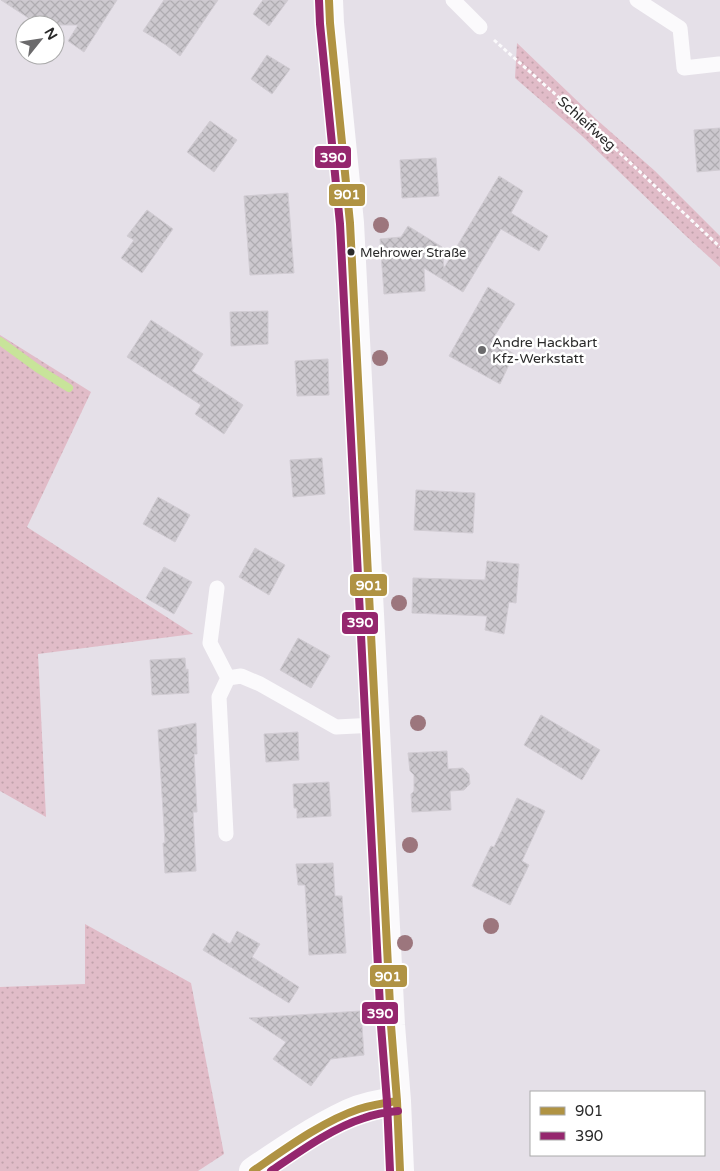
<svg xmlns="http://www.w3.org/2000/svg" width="720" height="1171" font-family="'Varela Round',sans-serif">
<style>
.grass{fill:url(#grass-dots)}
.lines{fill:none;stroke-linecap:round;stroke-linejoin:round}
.stream{stroke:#c8e49a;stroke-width:8}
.building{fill:url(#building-cross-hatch);stroke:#d1ccd3}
.path{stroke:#fbfafc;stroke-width:3;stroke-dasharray:4 2.5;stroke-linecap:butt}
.service{stroke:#fbfafc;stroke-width:15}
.secondary{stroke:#fbfafc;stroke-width:28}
.bus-1-casing{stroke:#fff;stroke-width:11}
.bus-2-casing{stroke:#fff;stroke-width:11}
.bus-1{stroke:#b09343;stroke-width:8}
.bus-2{stroke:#95276e;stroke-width:8}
.tree{fill:#9c767d}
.bus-dot{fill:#2a2a2a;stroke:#fff;stroke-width:2}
.poi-dot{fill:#6b6a6c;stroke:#fff;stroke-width:2}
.labels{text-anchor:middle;stroke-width:5;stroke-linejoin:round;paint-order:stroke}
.bus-label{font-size:13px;fill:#2a2a2a;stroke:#fff;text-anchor:start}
.street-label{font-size:14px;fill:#2a2a2a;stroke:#fff}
.poi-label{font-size:14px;fill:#2a2a2a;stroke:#fff;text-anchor:start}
.line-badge{stroke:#fff;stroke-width:2}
.badge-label{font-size:14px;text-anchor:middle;font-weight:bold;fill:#fff}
</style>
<defs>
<pattern id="grass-dots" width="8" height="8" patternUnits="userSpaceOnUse" patternTransform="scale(1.25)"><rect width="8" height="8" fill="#e1bcc8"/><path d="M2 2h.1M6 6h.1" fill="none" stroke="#c1a2ac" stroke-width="1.8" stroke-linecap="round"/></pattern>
<pattern id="building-cross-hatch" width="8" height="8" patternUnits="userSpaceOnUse" patternTransform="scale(1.25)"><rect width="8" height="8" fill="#ccc8ce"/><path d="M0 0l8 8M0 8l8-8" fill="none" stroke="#afacb1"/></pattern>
</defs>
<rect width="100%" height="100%" fill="#e5e0e8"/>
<path class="grass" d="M517 43 596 119 655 171 720 236V267L686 236 582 136 515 78Z
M0 335 91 392 27 527 193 634 38 654 46 817 0 791Z
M85 924 191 983 224 1154 198 1171H0V987L85 984Z"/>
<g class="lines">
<path class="stream" d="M0 341 37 368 69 388"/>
</g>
<path class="building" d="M1 0H117L84 52 68 41 78 25H39Z
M164 0H218L180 56 166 45 143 31Z
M263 0H288L269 26 253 14Z
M267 55 290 69 272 94 251 79Z
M210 121 237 140 214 172 187 152Z
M720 128V170L697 172 694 130Z
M436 158 439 196 402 198 400 160Z
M499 176 523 191 511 213 548 236 539 251 501 229 463 292 424 268 425 291 384 294 380 239 401 237 408 226 442 247 444 268Z
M288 193 294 273 250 275 244 196Z
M147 210 173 229 142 273 121 258 134 240 127 236Z
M488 287 515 304 492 340 514 354 500 384 449 356Z
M268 311V344L231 346 230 312Z
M151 320 203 354 192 371 243 405 224 434 195 414 201 405 127 357Z
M328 359 329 395 297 396 295 361Z
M322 458 325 494 293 497 290 460Z
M416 490 475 493 473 533 414 530Z
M158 497 190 515 175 542 143 524Z
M255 548 285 565 269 595 239 577Z
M487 561 519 564 516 603 509 602 504 634 485 630 487 616 412 613 413 578 485 580Z
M164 567 192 582 174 614 146 598Z
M298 638 330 656 311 688 280 670Z
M185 658 186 670 188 669 189 693 152 695 150 660Z
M541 715 600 750 582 780 524 745Z
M196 723 197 754H194L197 812H193L196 871 165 873 163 843H165L158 730Z
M298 732 299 760 266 762 264 734Z
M447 751 448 769 463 768 469 774 470 784 464 790 450 791 451 810 412 812 411 794 414 791V775L410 771 408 753Z
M329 782 331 816 297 818V808H294L293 784Z
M517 798 545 811 522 861 529 865 510 905 472 886 491 846 494 847Z
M333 863 335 896H342L346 953 309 955 305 885H298L296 864Z
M237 931 260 944 252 957 299 987 289 1003 203 950 213 933 230 944Z
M361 1011 364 1055 331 1059 311 1086 273 1059 286 1042 249 1018Z"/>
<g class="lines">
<path class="path" d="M494 40 591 126 720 247"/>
<path class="service" d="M453 0 480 27
M637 0 680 28 684 68 719 64
M217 588 210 643 228 678
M226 834 219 697 228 678 241 676 260 684 336 727 376 725"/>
<path class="secondary" d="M329 0 330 23 350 223 391 1025 397 1101 400 1171
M253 1171C284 1150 315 1129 349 1113 364 1106 381 1103 397 1101"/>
<defs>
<path id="bus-1" d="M329 0 330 23 350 223 391 1025 397 1101 400 1171
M253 1171C285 1149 323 1121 359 1109 372 1105 384 1103 397 1101"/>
<path id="bus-2" d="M319 0 320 24 340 224 381 1026 387 1102 390 1171
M271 1171C299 1152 332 1128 364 1118 375 1114 387 1112 398 1111"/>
</defs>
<use href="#bus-1" class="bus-1-casing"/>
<use href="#bus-2" class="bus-2-casing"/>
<use href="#bus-1" class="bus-1"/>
<use href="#bus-2" class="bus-2"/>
</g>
<g class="tree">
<circle cx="381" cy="225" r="8"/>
<circle cx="380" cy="358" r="8"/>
<circle cx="399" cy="603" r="8"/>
<circle cx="418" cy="723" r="8"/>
<circle cx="410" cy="845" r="8"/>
<circle cx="491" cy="926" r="8"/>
<circle cx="405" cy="943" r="8"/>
</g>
<circle class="bus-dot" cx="351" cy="252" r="4.5"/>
<circle class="poi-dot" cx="482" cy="350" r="5"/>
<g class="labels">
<g class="bus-label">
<text x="360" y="257">Mehrower Straße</text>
</g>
<g class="street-label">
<text transform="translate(587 123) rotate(42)" y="5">Schleifweg</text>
</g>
<g class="poi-label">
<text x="492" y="347">Andre Hackbart<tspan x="492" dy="16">Kfz-Werkstatt</tspan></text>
</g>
</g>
<g class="line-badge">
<rect x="314" y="145" width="38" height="24" rx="5" fill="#95276e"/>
<rect x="328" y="183" width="38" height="24" rx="5" fill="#b09343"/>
<rect x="349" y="573" width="39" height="24" rx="5" fill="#b09343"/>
<rect x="341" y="611" width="38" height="24" rx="5" fill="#95276e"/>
<rect x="369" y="964" width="39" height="24" rx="5" fill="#b09343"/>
<rect x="361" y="1001" width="38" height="24" rx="5" fill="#95276e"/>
</g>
<g class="badge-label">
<text x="333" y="162">390</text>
<text x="347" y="199">901</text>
<text x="369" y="590">901</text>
<text x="360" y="627">390</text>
<text x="388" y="981">901</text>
<text x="380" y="1018">390</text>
</g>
<rect x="530" y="1091" width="175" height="65" fill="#ffffff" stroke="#aaaaaa"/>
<rect x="540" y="1107" width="25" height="8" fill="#b09343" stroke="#aaaaaa"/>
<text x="575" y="1116" font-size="15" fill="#2a2a2a">901</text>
<rect x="540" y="1132" width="25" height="8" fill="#95276e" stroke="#aaaaaa"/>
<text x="575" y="1141" font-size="15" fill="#2a2a2a">390</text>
<g transform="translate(40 40) rotate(60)"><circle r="24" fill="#ffffff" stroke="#aaaaaa"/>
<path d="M0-4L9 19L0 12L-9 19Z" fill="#6b6a6c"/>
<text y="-8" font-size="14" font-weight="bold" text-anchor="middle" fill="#2a2a2a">N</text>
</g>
</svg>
